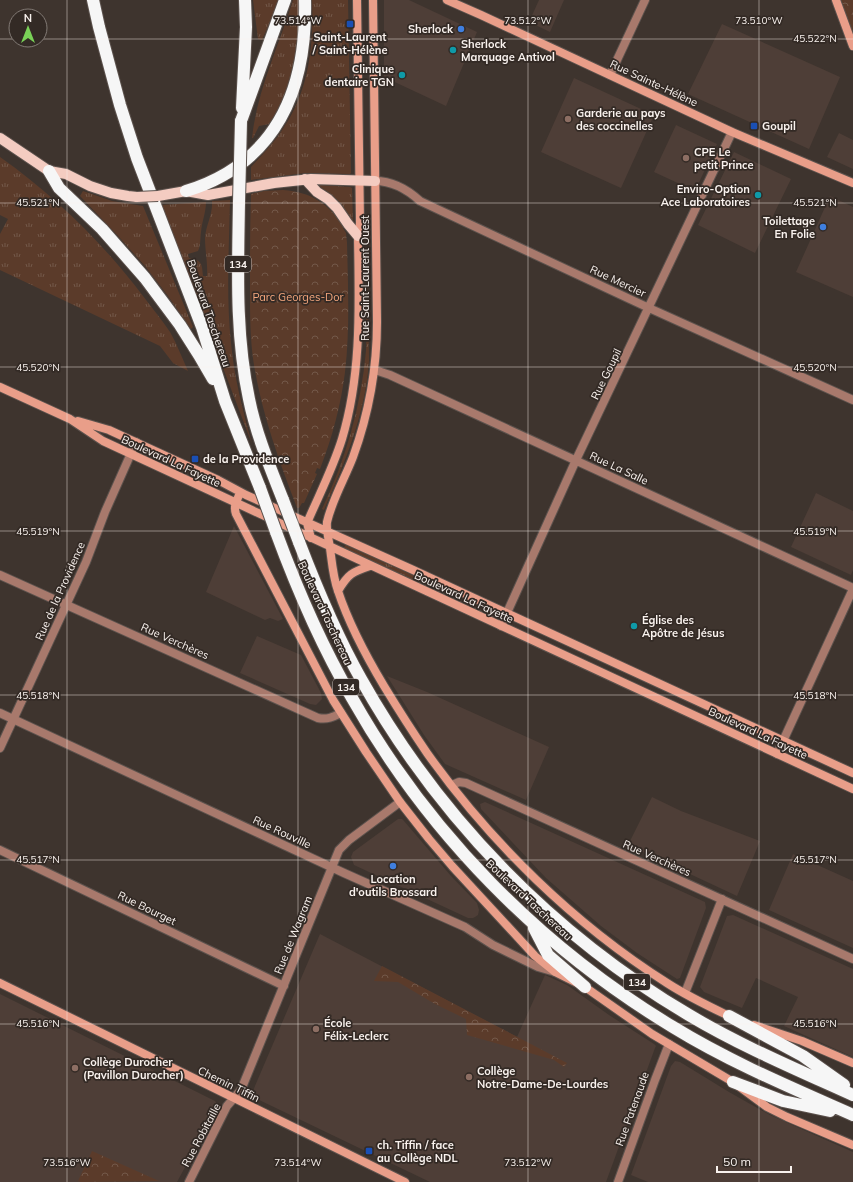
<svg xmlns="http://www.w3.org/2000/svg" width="853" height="1182" font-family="Mulish,sans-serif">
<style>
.built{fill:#4e3e37}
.grass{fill:url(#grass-tufts)}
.forest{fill:url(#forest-crowns)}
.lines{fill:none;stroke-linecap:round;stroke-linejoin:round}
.street-casing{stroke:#5c524d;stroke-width:10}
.secondary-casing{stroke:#5c524d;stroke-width:10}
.primary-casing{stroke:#5c524d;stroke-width:12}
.highway-casing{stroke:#5c524d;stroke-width:14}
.street{stroke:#a8796c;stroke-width:8}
.secondary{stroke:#e99e89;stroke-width:8}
.primary{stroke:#f4ccc1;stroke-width:10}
.highway{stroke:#f6f6f6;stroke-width:12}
.primary-bridge-casing{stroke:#5c524d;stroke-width:12;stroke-linecap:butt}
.highway-bridge-casing{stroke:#5c524d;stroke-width:14;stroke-linecap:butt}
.primary-bridge{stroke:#f4ccc1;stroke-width:10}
.highway-bridge{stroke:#f6f6f6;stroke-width:12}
.ticks{fill:none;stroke:#f9f2ee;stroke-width:1;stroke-opacity:0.45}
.transit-dot{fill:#1a4fb4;stroke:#332a25;stroke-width:1.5}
.shop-dot{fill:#3f7fe0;stroke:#332a25;stroke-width:1.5}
.culture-dot{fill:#0f9aa8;stroke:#332a25;stroke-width:1.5}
.education-dot{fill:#8d6e63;stroke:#332a25;stroke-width:1.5}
.labels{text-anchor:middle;stroke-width:3.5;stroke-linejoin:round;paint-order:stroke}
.shield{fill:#332a25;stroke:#beb6b2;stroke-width:1}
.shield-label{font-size:10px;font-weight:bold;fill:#f9f2ee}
.poi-label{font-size:11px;font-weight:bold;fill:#f9f2ee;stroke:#332a25;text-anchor:start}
.street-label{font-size:11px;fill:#f9f2ee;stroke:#332a25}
.park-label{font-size:11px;fill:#f7a87e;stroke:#332a25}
.ticks-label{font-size:10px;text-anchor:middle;fill:#f9f2ee;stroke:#332a25;stroke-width:3.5;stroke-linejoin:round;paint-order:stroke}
</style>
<defs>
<pattern id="grass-tufts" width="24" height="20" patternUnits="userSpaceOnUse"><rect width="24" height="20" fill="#5b3b2a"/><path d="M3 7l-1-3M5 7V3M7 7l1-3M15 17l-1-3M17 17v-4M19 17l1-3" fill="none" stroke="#735849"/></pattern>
<pattern id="forest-crowns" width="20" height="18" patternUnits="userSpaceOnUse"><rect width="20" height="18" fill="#5b3b2a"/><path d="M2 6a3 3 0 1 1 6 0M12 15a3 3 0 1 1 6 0" fill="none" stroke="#735849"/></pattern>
</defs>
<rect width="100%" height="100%" fill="#3e342e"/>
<path class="built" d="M384 0H409L477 32 446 106 384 77Z
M539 0H564L550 32 529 22Z
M722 24 840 77 809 149 688 94Z
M574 78 654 115 621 188 541 152Z
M676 125 717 144 695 191 654 172Z
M839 133 853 140V169L827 157Z
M734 152 791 179 755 253 698 225Z
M830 196 853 207V297L796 272Z
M816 493 853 511V570L851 575 791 547Z
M234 526 283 619 278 621 270 618 265 620 206 592Z
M257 636 301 655 321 693 322 699 316 705 310 704 240 673Z
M387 676 427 692 549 747 526 800 445 764 424 735Z
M652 797 681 811 760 841 737 896 628 845Z
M485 802 705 902 706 908 680 978 677 979 637 953 601 926 546 878 481 809 480 804Z
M398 819H402L404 821 451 876 477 903 479 910 478 915 475 917 473 918H468L354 865 351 857 353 852Z
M793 854 853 881V948L769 910Z
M733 915 853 969V1057L784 1026 798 997 756 978 742 1008 704 992 700 987 727 916Z
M320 934 517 1037 545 975 567 985 609 1015 654 1044 656 1046 655 1048 606 1182H430L253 1097 252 1093Z
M0 994 215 1101 217 1104V1108L177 1182H0Z
M675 1061 680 1062 729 1092 770 1115 853 1152V1182H648L631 1175 671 1066Z"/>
<path class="grass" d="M253 0H278L272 17 262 40 258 39Z
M293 0H298C300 42 293 89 269 124L259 126 253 138H252C257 90 279 46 293 0Z
M312 0H348L351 173 350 174 305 173 251 180V167C263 154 275 142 284 127 309 90 314 44 312 0Z
M0 157C54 195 103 243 143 296 152 308 162 320 170 332 177 344 182 358 188 371L173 363 160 346 0 270V234L8 219 0 215Z
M320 185 350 187 352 188 353 222H352C345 206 334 196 320 187Z
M83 191 112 201 143 206 193 327 191 329 188 325 168 296 145 266 119 237 80 196Z
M230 200C229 247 226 296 231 343 234 377 243 411 252 444L161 205 206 202C206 212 202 221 201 232 200 238 201 245 198 251L188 254 189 258C202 260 202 264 203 276H207C208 264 205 251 205 238 206 225 213 214 212 201Z
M366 286H368L369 360C366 413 345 462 324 510L322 509C346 459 361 406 366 351 367 329 366 308 366 286Z
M346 544 466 600 396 573 344 548Z"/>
<path class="forest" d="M840 0H853V33Z
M283 190C312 192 328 204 345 227L343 228 346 233 347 243C348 286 350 329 345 372 341 405 332 438 320 469L317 468 315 473 317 474 304 503H302L299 508H297C279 461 262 414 254 365 250 340 250 314 250 289 250 257 250 226 251 194L264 191Z
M382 966 567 1063 564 1067 554 1060 467 1035 466 1019 435 1004 398 982 374 981Z
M92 1151 159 1181 81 1182 78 1181Z"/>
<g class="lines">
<defs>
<path id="street" d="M610 75 645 0
M375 181C393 181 408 190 420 201L649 308 853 400
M375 370 390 375 853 588
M0 575 318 718C327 720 333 717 341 713
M501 626 576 460 732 132
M0 713 344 873 465 927 493 945 538 967 555 972
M0 748 86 562 105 512 136 442
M777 754 853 589
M452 785 459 782 466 783 853 959
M0 850 284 986
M685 993 722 899
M189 1182 227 1106 241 1090 339 850 349 840 400 802
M618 1182 655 1080 669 1044"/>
<path id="secondary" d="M373 0 377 322C377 368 369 413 353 457 345 478 332 500 327 522 326 531 329 540 330 548 332 563 333 577 338 591 349 624 366 656 384 686 398 709 412 731 427 753 491 843 574 924 667 983 687 996 708 1006 729 1016L734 1018
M447 0 481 15 732 132 853 183
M836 0 853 46
M0 387 70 419 103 441 853 789
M78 421 109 430 218 480 246 495 411 569 853 773
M240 493C237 500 233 506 236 514L333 700 366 752 400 802 429 839 452 866 535 956 555 972 585 987 652 1034 733 1082 767 1107 787 1117 853 1145
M311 538 307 523C319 495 333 468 342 439 362 373 359 304 358 236L360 223 357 0
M338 591C348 574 352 572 370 566
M0 983 405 1182
M754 1025 802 1041 853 1063"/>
<path id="primary" d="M0 138 49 171 66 174 90 186 111 193 128 196 137 197
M305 179 317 192 328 199 337 208 348 224 358 236
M158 196 186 191 208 195 274 183 311 179 375 181"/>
<path id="highway" d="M93 0 99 27 120 105 137 158 202 327 225 401 260 488
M242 108 246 27 245 0
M241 121 285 0
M49 171 59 188 102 229 145 278 180 325 199 355 213 379
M186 191C277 163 307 89 305 0
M239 202C238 268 235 334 249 399 256 434 270 467 283 500
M276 532C297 589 321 645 352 698 428 833 540 947 673 1027 730 1062 792 1088 853 1115
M299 542C317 589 336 635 361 679 439 818 552 934 689 1015 741 1046 798 1070 853 1095
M534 928 548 955 585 987
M729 1016 803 1056 844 1085
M733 1082 783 1101 830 1111"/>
</defs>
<use href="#street" class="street-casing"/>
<use href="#secondary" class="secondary-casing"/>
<use href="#primary" class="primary-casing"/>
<use href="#highway" class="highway-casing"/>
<use href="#street" class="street"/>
<use href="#secondary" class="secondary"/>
<use href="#primary" class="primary"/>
<use href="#highway" class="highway"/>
<defs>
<path id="primary-bridge" d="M137 197 158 196"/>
<path id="highway-bridge" d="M239 202 241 121
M260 488 276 532
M283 500 299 542"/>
</defs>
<use href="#primary-bridge" class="primary-bridge-casing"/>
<use href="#highway-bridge" class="highway-bridge-casing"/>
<use href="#primary-bridge" class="primary-bridge"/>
<use href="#highway-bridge" class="highway-bridge"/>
</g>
<path class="ticks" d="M67 0V1182M298 0V1182M528 0V1182M759 0V1182M0 39H16M40 39H853M0 203H853M0 367H853M0 531H853M0 695H853M0 860H853M0 1024H853"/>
<g class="transit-dot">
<rect x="346" y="20" width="8" height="8" rx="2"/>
<rect x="750" y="122" width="8" height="8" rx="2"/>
<rect x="191" y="455" width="8" height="8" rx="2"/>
<rect x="365" y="1147" width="8" height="8" rx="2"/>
</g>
<g class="shop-dot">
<circle cx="461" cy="29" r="4"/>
<circle cx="823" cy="227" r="4"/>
<circle cx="393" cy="866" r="4"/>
</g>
<g class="culture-dot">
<circle cx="453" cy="50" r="4"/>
<circle cx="402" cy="75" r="4"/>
<circle cx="758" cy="195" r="4"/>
<circle cx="634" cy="626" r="4"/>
</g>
<g class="education-dot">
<circle cx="568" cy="119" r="4"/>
<circle cx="686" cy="158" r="4"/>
<circle cx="316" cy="1029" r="4"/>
<circle cx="75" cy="1068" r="4"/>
<circle cx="469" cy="1077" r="4"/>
</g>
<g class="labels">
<g class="shield">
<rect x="225" y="256" width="26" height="16" rx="3"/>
<rect x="333" y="679" width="26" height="16" rx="3"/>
<rect x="624" y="974" width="26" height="16" rx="3"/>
</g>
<g class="shield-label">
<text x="238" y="268">134</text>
<text x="346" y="691">134</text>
<text x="637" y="986">134</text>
</g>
<g class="poi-label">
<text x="453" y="33" text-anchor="end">Sherlock</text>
<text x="350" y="41" text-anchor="middle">Saint-Laurent<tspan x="350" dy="13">/ Saint-Hélène</tspan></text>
<text x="461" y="48">Sherlock<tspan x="461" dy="13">Marquage Antivol</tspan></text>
<text x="394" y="73" text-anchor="end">Clinique<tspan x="394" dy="13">dentaire TGN</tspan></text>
<text x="576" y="117">Garderie au pays<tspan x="576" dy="13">des coccinelles</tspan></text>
<text x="762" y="130">Goupil</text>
<text x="694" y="156">CPE Le<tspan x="694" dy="13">petit Prince</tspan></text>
<text x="750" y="193" text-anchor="end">Enviro-Option<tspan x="750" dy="13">Ace Laboratoires</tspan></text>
<text x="815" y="225" text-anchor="end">Toilettage<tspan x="815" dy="13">En Folie</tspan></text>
<text x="203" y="463">de la Providence</text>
<text x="642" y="624">Église des<tspan x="642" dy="13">Apôtre de Jésus</tspan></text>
<text x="393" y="883" text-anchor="middle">Location<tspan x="393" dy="13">d'outils Brossard</tspan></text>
<text x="324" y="1027">École<tspan x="324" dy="13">Félix-Leclerc</tspan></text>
<text x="83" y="1066">Collège Durocher<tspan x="83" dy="13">(Pavillon Durocher)</tspan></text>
<text x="477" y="1075">Collège<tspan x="477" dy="13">Notre-Dame-De-Lourdes</tspan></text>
<text x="377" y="1149">ch. Tiffin / face<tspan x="377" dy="13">au Collège NDL</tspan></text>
</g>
<g class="street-label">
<text transform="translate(654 83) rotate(25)" y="4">Rue Sainte-Hélène</text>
<text transform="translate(365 278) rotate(-90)" y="4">Rue Saint-Laurent Ouest</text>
<text transform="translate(618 281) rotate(25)" y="4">Rue Mercier</text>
<text transform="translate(209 313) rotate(71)" y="4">Boulevard Taschereau</text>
<text transform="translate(606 374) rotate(-64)" y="4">Rue Goupil</text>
<text transform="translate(171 461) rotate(25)" y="4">Boulevard La Fayette</text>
<text transform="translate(619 468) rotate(25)" y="4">Rue La Salle</text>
<text transform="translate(60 591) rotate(-66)" y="4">Rue de la Providence</text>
<text transform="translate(464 597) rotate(25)" y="4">Boulevard La Fayette</text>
<text transform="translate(325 613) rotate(65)" y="4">Boulevard Taschereau</text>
<text transform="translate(175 641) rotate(24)" y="4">Rue Verchères</text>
<text transform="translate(758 733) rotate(25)" y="4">Boulevard La Fayette</text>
<text transform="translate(282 832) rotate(25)" y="4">Rue Rouville</text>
<text transform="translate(657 858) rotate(24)" y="4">Rue Verchères</text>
<text transform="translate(529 900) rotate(43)" y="4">Boulevard Taschereau</text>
<text transform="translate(147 908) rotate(26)" y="4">Rue Bourget</text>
<text transform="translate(293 935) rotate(-68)" y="4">Rue de Wagram</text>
<text transform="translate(229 1084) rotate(26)" y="4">Chemin Tiffin</text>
<text transform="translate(632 1109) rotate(-70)" y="4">Rue Patenaude</text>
<text transform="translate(201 1135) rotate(-62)" y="4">Rue Robitaille</text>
</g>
<g class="park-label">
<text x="298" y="301">Parc Georges-Dor</text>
</g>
</g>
<g class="ticks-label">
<text x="298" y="24">73.514°W</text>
<text x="528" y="24">73.512°W</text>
<text x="759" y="24">73.510°W</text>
<text x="815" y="42">45.522°N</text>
<text x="38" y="206">45.521°N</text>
<text x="815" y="206">45.521°N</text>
<text x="38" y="371">45.520°N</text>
<text x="815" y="371">45.520°N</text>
<text x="38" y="535">45.519°N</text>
<text x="815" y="535">45.519°N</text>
<text x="38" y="699">45.518°N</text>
<text x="815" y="699">45.518°N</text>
<text x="38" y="863">45.517°N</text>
<text x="815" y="863">45.517°N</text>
<text x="38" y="1027">45.516°N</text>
<text x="815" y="1027">45.516°N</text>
<text x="67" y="1166">73.516°W</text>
<text x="298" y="1166">73.514°W</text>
<text x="528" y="1166">73.512°W</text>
</g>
<g transform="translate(28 28)"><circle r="19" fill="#332a25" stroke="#827a75"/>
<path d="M0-3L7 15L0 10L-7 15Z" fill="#79d157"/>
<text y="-6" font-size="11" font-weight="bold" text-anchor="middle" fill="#f9f2ee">N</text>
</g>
<path d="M717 1166v6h74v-6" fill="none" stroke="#f9f2ee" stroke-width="2"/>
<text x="723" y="1166" font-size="12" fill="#f9f2ee" stroke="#332a25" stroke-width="3" paint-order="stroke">50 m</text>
</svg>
